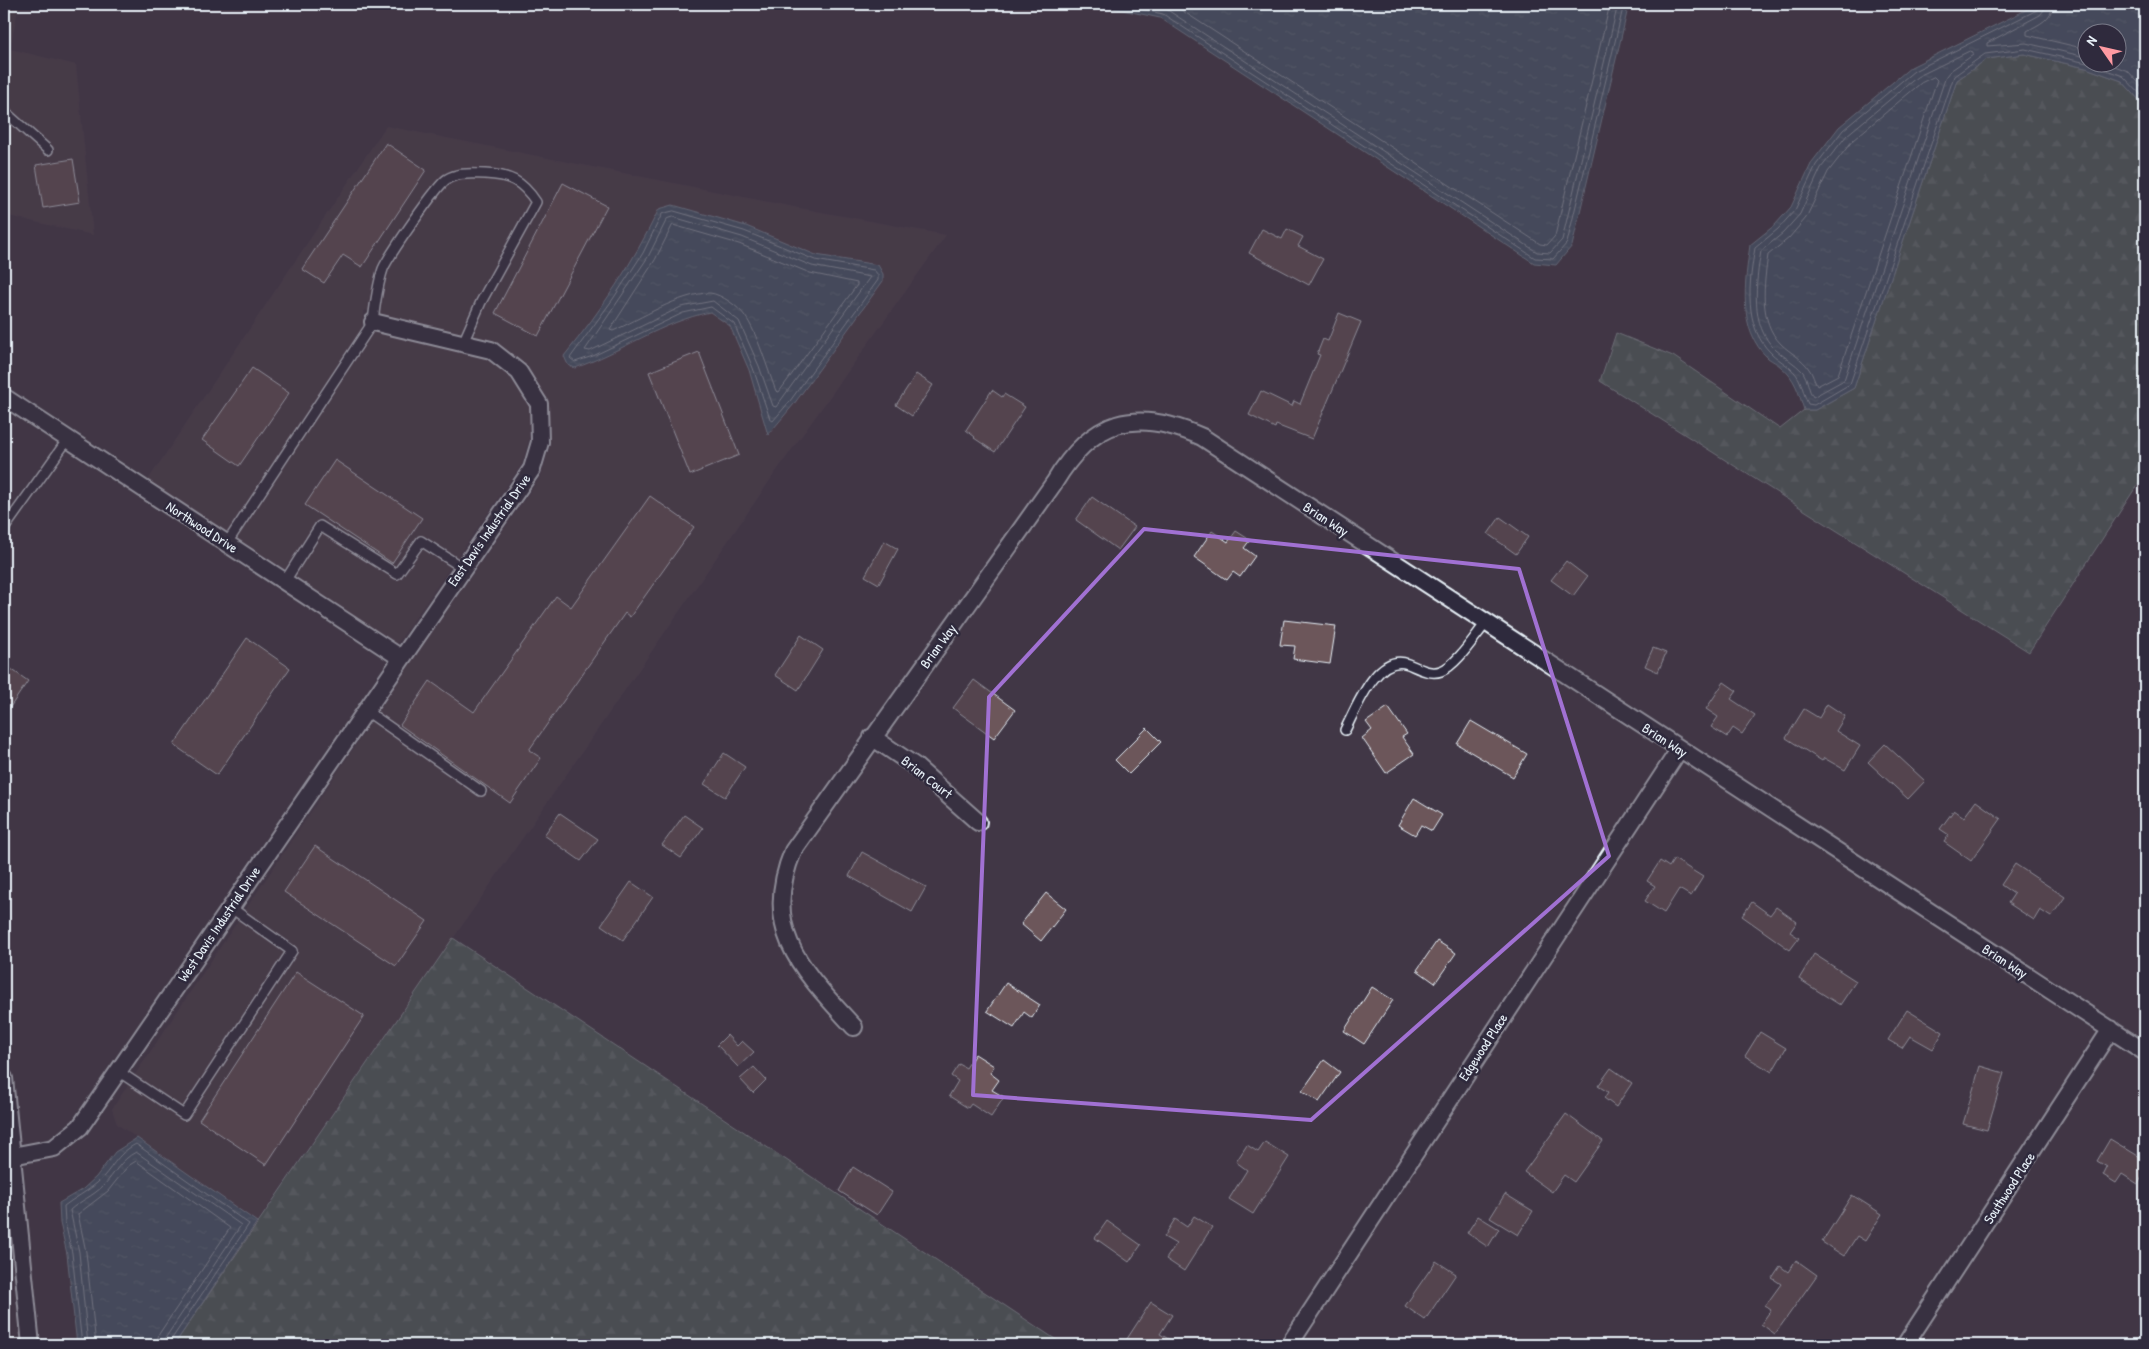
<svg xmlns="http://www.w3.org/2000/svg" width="2149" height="1349" font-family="'Patrick Hand',sans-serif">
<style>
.built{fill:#4e404c;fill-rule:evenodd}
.forest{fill:url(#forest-firs);stroke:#9eadae}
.water{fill:url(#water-ripples);stroke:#899ba9;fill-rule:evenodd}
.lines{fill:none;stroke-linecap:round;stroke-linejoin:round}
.shore{stroke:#a9b7c4;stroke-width:1}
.building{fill:#6c565a;stroke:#e8f1f8}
.service-casing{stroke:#e8f1f8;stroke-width:12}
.minor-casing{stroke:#e8f1f8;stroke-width:20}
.service{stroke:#2f2a3d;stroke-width:9}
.minor{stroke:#2f2a3d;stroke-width:16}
.marked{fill:none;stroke:#a171d3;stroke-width:4;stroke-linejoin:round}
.labels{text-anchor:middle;stroke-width:5;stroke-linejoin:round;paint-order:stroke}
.street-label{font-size:14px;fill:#e8f1f8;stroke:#2f2a3d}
</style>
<defs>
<pattern id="forest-firs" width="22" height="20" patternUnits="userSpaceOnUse" patternTransform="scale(1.25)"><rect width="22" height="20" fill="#556963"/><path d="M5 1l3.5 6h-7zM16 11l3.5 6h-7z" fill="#6d7f7a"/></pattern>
<pattern id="water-ripples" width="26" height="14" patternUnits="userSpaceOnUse" patternTransform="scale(1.25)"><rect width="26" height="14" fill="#4a6175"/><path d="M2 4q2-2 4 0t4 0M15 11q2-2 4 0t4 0" fill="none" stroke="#647889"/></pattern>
</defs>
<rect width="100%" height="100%" fill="#413746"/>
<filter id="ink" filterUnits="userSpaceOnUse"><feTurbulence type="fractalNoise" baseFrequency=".02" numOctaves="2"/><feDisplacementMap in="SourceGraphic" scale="10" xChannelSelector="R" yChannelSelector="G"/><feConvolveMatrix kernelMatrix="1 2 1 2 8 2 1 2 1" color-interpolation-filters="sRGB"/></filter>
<g filter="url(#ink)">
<path class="built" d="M4 4H19L10 49 76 65 93 235 4 215Z
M386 126 794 207 946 235 775 473 257 1222 117 1124 112 1109 410 664 541 476 550 446 548 400 528 368 497 342 364 310 362 329 487 359 512 378 529 406V439L522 464 397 644 148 480ZM673 205 746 226 816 255 878 265 883 274V281L794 404 769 434 749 370 730 326 710 312 685 318 594 361 575 368 589 324 639 250 659 209Z"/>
<path class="forest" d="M2024 54 2086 68 2122 81 2142 103 2145 126V473L2029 652 1600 381 1616 333 1673 356 1780 429 1804 410H1815L1854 388 1957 80 1987 59Z
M453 938 1064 1345H174Z"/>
<path class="water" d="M1094 4H1629L1572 246 1556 265 1534 263 1160 18Z
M2038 4H2145V126L2142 103 2122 81 2086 68 2024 54 1987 59 1957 80 1854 388 1815 410H1804C1799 393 1795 378 1781 367 1777 363 1772 361 1768 358 1737 330 1745 282 1750 245L1775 225 1791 207 1812 162 1839 127 1911 67ZM2086 32H2116V62H2086Z
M673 205 746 226 816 255 878 265 883 274V281L794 404 768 435 749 370 730 326 710 312C662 322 621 352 575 368L568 365 564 356C602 309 633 263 659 209Z
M137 1138 257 1222 174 1345H77L67 1254 60 1223 59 1203 83 1189 96 1177 115 1152Z"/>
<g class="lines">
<path class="shore" d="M1118 4 1163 14 1535 258 1553 259 1567 243 1624 4
M1147 4 1166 9 1537 252 1550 253 1562 240 1618 4
M1172 4 1540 244 1547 245 1555 236 1610 4
M2039 4 2037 10 1914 71 1843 130 1816 165 1795 210 1778 229 1755 248C1749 282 1743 326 1771 353 1780 362 1793 367 1799 379 1803 387 1804 396 1808 404L1814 405 1850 384 1954 76 1985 54 2025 49 2087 63 2123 76 2145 99
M2045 4 2044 10 2040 15 1987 43V46L2026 43 2086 57
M2053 4C2052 20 2039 24 2027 31V35L2086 49
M1970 51 1973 52V55L1950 71 1946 76 1844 380 1813 397C1808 390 1808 379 1803 372 1795 363 1785 358 1776 350 1749 326 1756 282 1761 251L1783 233 1800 214 1821 168 1847 135 1917 77Z
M2104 62 2128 71 2145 90
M1934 77 1937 80 1838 375 1817 386C1814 381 1813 374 1809 369 1802 358 1790 353 1781 344 1758 321 1764 284 1768 255L1789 238 1806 218 1828 172 1853 140 1921 83Z
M674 211 744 231 815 260 874 270 878 275V280L790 401 773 421 770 419 753 368 734 324 711 307 683 313 593 356 575 362 570 358 613 299 643 253 662 214Z
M673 217 742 237 812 266 870 277 776 407 773 406 759 366 739 321 713 301 681 307 590 351 585 350 648 257 667 219Z
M673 225 739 244 810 273 857 283V285L779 392 776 391C768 371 757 332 745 316 739 307 721 294 710 293 680 293 640 319 613 331L610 330 655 260Z
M82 1345 72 1253 65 1222 64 1206C74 1198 87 1192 97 1183 113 1169 115 1155 136 1144L249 1224 171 1340 170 1345
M88 1345 79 1252 70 1210C80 1201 93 1196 103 1186 115 1174 120 1160 136 1152L241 1225 166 1337 164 1345
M96 1345 86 1252 78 1214 108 1191 128 1166 136 1161 230 1228 159 1334 156 1345"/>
</g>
<path class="building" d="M386 143 426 170 362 267 343 255 324 283 302 269Z
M73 159 80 202 43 208 36 165Z
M563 183 607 206 538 336 495 313Z
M1262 229 1282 239 1287 229 1303 237 1298 246 1323 259 1309 285 1249 253Z
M1339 313 1361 322 1312 439 1276 425 1275 428 1249 415 1261 391 1292 406 1294 401 1300 404 1320 355 1317 354 1323 339 1328 341Z
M699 352 739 455 690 475 649 372Z
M252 368 289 393 239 466 202 440Z
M916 374 933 385 912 416 896 405Z
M992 390 1002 397 1004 394 1025 407 995 452 974 438 975 437 966 430Z
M335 460 422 518 392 563 305 505Z
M650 496 694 527 630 617 625 613 529 750 541 758 510 803 400 725 430 681 474 712 556 596 571 607Z
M1092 497 1135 527 1118 550 1076 520Z
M1500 517 1528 537 1516 554 1488 534Z
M1212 531 1228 542 1236 531 1250 540 1244 548 1255 556 1240 577 1233 572 1227 580 1194 557Z
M884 541 898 549 879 584 865 576Z
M1566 561 1587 577 1573 596 1551 580Z
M1284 620 1336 626 1330 664 1293 659 1295 646 1280 645Z
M801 635 823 650 798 690 775 675Z
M247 638 290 668 217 775 174 745Z
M1653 648 1666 653 1658 672 1645 666Z
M4 664 28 681 4 716Z
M974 680 1015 710 994 738 953 708Z
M1724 682 1737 691 1731 699 1755 715 1742 734 1733 728 1727 737 1711 727 1718 717 1706 709Z
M1827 704 1845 716 1836 731 1860 746 1845 770 1824 758 1822 761 1786 738 1804 709 1819 718Z
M1388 707 1407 734 1402 737 1414 754 1386 773 1362 738 1372 730 1366 722Z
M1471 721 1527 754 1513 777 1457 744Z
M1147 728 1161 742 1129 774 1115 760Z
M1885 744 1925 781 1908 799 1868 762Z
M724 753 745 767 725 797 704 784Z
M1414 798 1442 815 1432 831 1421 825 1415 835 1398 825Z
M1976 801 2001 819 1971 861 1944 842 1949 835 1940 829 1954 810 1964 817Z
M560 813 598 839 581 861 544 835Z
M684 815 703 828 681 858 662 845Z
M315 846 427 921 396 966 284 892Z
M862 852 926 887 912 912 849 876Z
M1674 859 1703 877 1691 896 1679 889 1664 913 1645 901 1655 886 1647 881 1660 861 1669 867Z
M2015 864 2065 897 2051 917 2040 910 2034 920 2008 903 2014 894 2001 885Z
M631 882 653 897 623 940 601 925Z
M1046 893 1066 909 1041 941 1021 924Z
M1752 902 1770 915 1776 907 1797 922 1790 932 1799 938 1790 950 1742 916Z
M1437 941 1456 953 1435 983 1417 970Z
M1814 954 1856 981 1840 1005 1799 979Z
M296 972 364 1016 266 1165 199 1120Z
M1006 983 1040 1005 1032 1018 1024 1012 1014 1028 987 1011Z
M1372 987 1393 1000 1364 1044 1344 1031Z
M1907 1010 1943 1032 1933 1049 1910 1036 1902 1048 1888 1040Z
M1760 1032 1786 1048 1772 1072 1745 1056Z
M727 1035 737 1046 742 1041 754 1052 738 1067 717 1045Z
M975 1054 994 1066 990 1073 999 1080 992 1090 1004 1097 991 1117 971 1104 968 1108 949 1096 958 1081 951 1076 959 1064 966 1068Z
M1324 1060 1340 1072 1319 1102 1302 1091Z
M1980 1066 2004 1073 1987 1130 1963 1124Z
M754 1067 766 1080 753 1093 740 1079Z
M1611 1068 1632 1083 1616 1107 1604 1098 1608 1092 1598 1086Z
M1566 1114 1603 1141 1574 1182 1564 1175 1552 1192 1524 1172Z
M2110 1139 2145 1160V1172L2138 1184 2122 1174 2116 1183 2103 1175 2107 1167 2097 1161Z
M1265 1142 1289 1157 1253 1214 1229 1199 1247 1170 1236 1162 1247 1145 1258 1152Z
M853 1167 892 1192 877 1215 839 1191Z
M1505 1194 1533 1211 1518 1235 1490 1218Z
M1852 1195 1882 1214 1865 1241 1857 1236 1844 1256 1822 1242Z
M1194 1216 1212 1227 1184 1271 1166 1259 1176 1244 1164 1237 1175 1219 1187 1227Z
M1478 1216 1499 1229 1488 1247 1467 1233Z
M1107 1221 1141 1245 1129 1262 1095 1238Z
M1796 1260 1817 1275 1775 1334 1761 1324 1771 1310 1765 1306 1781 1284 1772 1278 1780 1266 1788 1272Z
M1436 1261 1456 1274 1425 1320 1405 1306Z
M1151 1302 1172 1315 1160 1334 1179 1345H1123Z"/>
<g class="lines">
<defs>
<path id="service" d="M4 111 48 150
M4 529 68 439
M227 543 373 322C375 304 377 287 383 269 388 257 437 185 447 179 458 172 473 174 485 174 510 175 522 181 536 202L481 302 463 343
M285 581 320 526 397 574 421 541 463 568
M365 710 481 791
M1345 730C1356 709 1377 652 1408 664 1418 668 1430 675 1441 671 1457 665 1475 636 1486 623
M118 1071 184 1115 292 951 230 907"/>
<path id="minor" d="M4 397 401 658
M872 737 915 766 978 822
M854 1027C803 971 760 931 793 851L1054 483C1092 419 1135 407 1202 437L2145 1052
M4 1078 31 1345
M12 1156 54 1148 80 1127 532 469 540 442 539 404 519 372 491 350 373 322
M1289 1345 1679 750
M1905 1345 2111 1029"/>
</defs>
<use href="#service" class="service-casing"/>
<use href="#minor" class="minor-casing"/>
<use href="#service" class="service"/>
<use href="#minor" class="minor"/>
</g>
</g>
<path d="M0 0H2149V1349H0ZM1144 529 1519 569 1609 856 1311 1120 973 1095 989 697Z" fill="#413746" fill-opacity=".55" fill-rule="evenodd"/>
<path class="marked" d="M1144 529 1519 569 1609 856 1311 1120 973 1095 989 697Z"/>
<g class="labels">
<g class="street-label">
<text transform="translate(1326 519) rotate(33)" y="5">Brian Way</text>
<text transform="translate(202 527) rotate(33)" y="5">Northwood Drive</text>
<text transform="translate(489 530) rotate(-55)" y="5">East Davis Industrial Drive</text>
<text transform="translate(938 646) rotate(-54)" y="5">Brian Way</text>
<text transform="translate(1665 740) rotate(33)" y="5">Brian Way</text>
<text transform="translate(927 777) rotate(38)" y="5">Brian Court</text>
<text transform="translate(219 924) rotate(-56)" y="5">West Davis Industrial Drive</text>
<text transform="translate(2005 961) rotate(33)" y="5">Brian Way</text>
<text transform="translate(1483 1047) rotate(-57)" y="5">Edgewood Place</text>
<text transform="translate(2009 1188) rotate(-57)" y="5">Southwood Place</text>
</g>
</g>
<rect width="2149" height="1349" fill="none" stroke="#2f2a3d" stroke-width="20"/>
<rect x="10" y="10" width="2129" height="1329" fill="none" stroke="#e8f1f8" stroke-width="2" filter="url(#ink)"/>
<g transform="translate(2102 48) rotate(304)"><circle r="24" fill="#2f2a3d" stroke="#797a88"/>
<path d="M0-4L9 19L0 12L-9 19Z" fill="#ff9aa2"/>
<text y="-8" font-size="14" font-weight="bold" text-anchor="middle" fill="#e8f1f8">N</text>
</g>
</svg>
